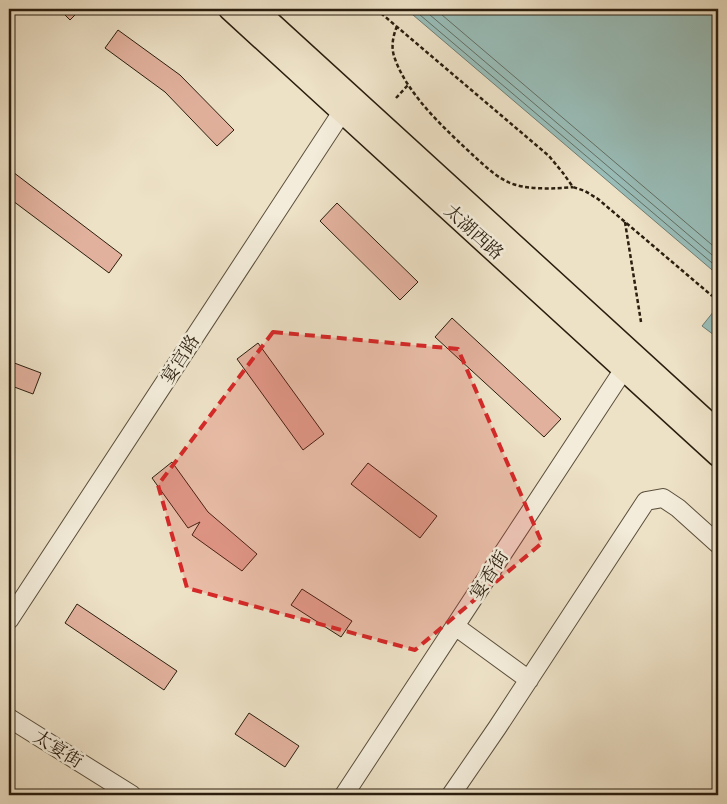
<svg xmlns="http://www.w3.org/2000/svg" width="727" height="804" font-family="'Sorts Mill Goudy','Noto Serif SC',serif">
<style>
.water{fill:#99bdb8;stroke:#6d7d74}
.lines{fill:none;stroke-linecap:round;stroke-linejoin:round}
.shore{stroke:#626e63;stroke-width:1}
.building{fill:#e2b19d;stroke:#2a1e0e}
.minor-casing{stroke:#5b4f3c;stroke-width:20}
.major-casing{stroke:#2a1e0e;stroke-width:25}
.path{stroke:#2a1e0e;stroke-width:2.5;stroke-dasharray:4 2.5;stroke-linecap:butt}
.minor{stroke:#f3ecda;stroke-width:18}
.major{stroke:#ede1c6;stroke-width:22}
.marked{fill:#d62828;fill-opacity:0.2;stroke:#d62828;stroke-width:4;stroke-dasharray:10 6;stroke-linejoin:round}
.labels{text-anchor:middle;stroke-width:5;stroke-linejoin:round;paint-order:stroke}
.street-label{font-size:18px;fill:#2a1e0e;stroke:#f3ecda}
</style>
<rect width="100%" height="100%" fill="#ede1c6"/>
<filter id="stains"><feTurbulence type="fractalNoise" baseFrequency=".004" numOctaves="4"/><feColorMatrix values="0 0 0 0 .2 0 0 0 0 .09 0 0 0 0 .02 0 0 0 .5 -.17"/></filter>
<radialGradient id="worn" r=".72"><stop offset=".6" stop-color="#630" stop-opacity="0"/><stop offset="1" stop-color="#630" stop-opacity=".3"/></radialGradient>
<path class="water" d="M406 9H714L718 13V275Z
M718 306V338L702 326Z"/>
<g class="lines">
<path class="shore" d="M413 9 718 268
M423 9 718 260
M435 9 718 250"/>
</g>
<path class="building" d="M59 9H81L70 20Z
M118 30 180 75 234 130 217 146 165 92 105 48Z
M9 169 122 255 109 273 9 198Z
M337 203 418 282 400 300 320 221Z
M452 318 561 419 544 437 435 337Z
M258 343 324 434 303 450 237 359Z
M9 361 41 373 33 394 9 385Z
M172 462 208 512 257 554 242 571 192 535 200 522 188 528 152 478Z
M368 463 437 516 420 538 351 484Z
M302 589 352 621 341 637 291 605Z
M77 604 177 671 164 690 65 623Z
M249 713 299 746 285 767 235 734Z"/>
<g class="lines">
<defs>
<path id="minor" d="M9 620 342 112 350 104
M455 626 529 680
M9 718 132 795
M344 795 624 369 632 360
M451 795 497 728 646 501 663 498 678 508 718 544"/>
<path id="major" d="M230 9 718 455
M255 9 718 432"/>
</defs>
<use href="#minor" class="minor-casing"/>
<use href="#major" class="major-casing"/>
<path class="path" d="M376 9 549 156 563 173 573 187 585 191 598 199 711 295 718 298
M397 26C393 36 391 46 394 56 406 94 446 130 475 157 485 166 495 176 508 182 524 190 555 189 573 187
M396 98 408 85
M625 222 641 322"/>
<use href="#minor" class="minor"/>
<use href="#major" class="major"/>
</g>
<path class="marked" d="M273 332 458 349 542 543 415 650 187 588 158 485Z"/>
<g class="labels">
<g class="street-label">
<text transform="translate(474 232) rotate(42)" y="6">太湖西路</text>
<text transform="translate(180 359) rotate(-57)" y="6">宴宫路</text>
<text transform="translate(489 575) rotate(-57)" y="6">宴香街</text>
<text transform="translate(58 749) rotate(32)" y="6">太宴街</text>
</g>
</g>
<rect width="727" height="804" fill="none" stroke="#ede1c6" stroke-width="30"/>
<rect x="10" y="10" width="707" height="784" fill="none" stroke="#2a1e0e" stroke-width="2.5"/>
<rect x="15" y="15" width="697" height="774" fill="none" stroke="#2a1e0e"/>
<rect width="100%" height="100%" filter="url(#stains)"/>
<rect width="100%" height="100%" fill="url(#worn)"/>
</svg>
